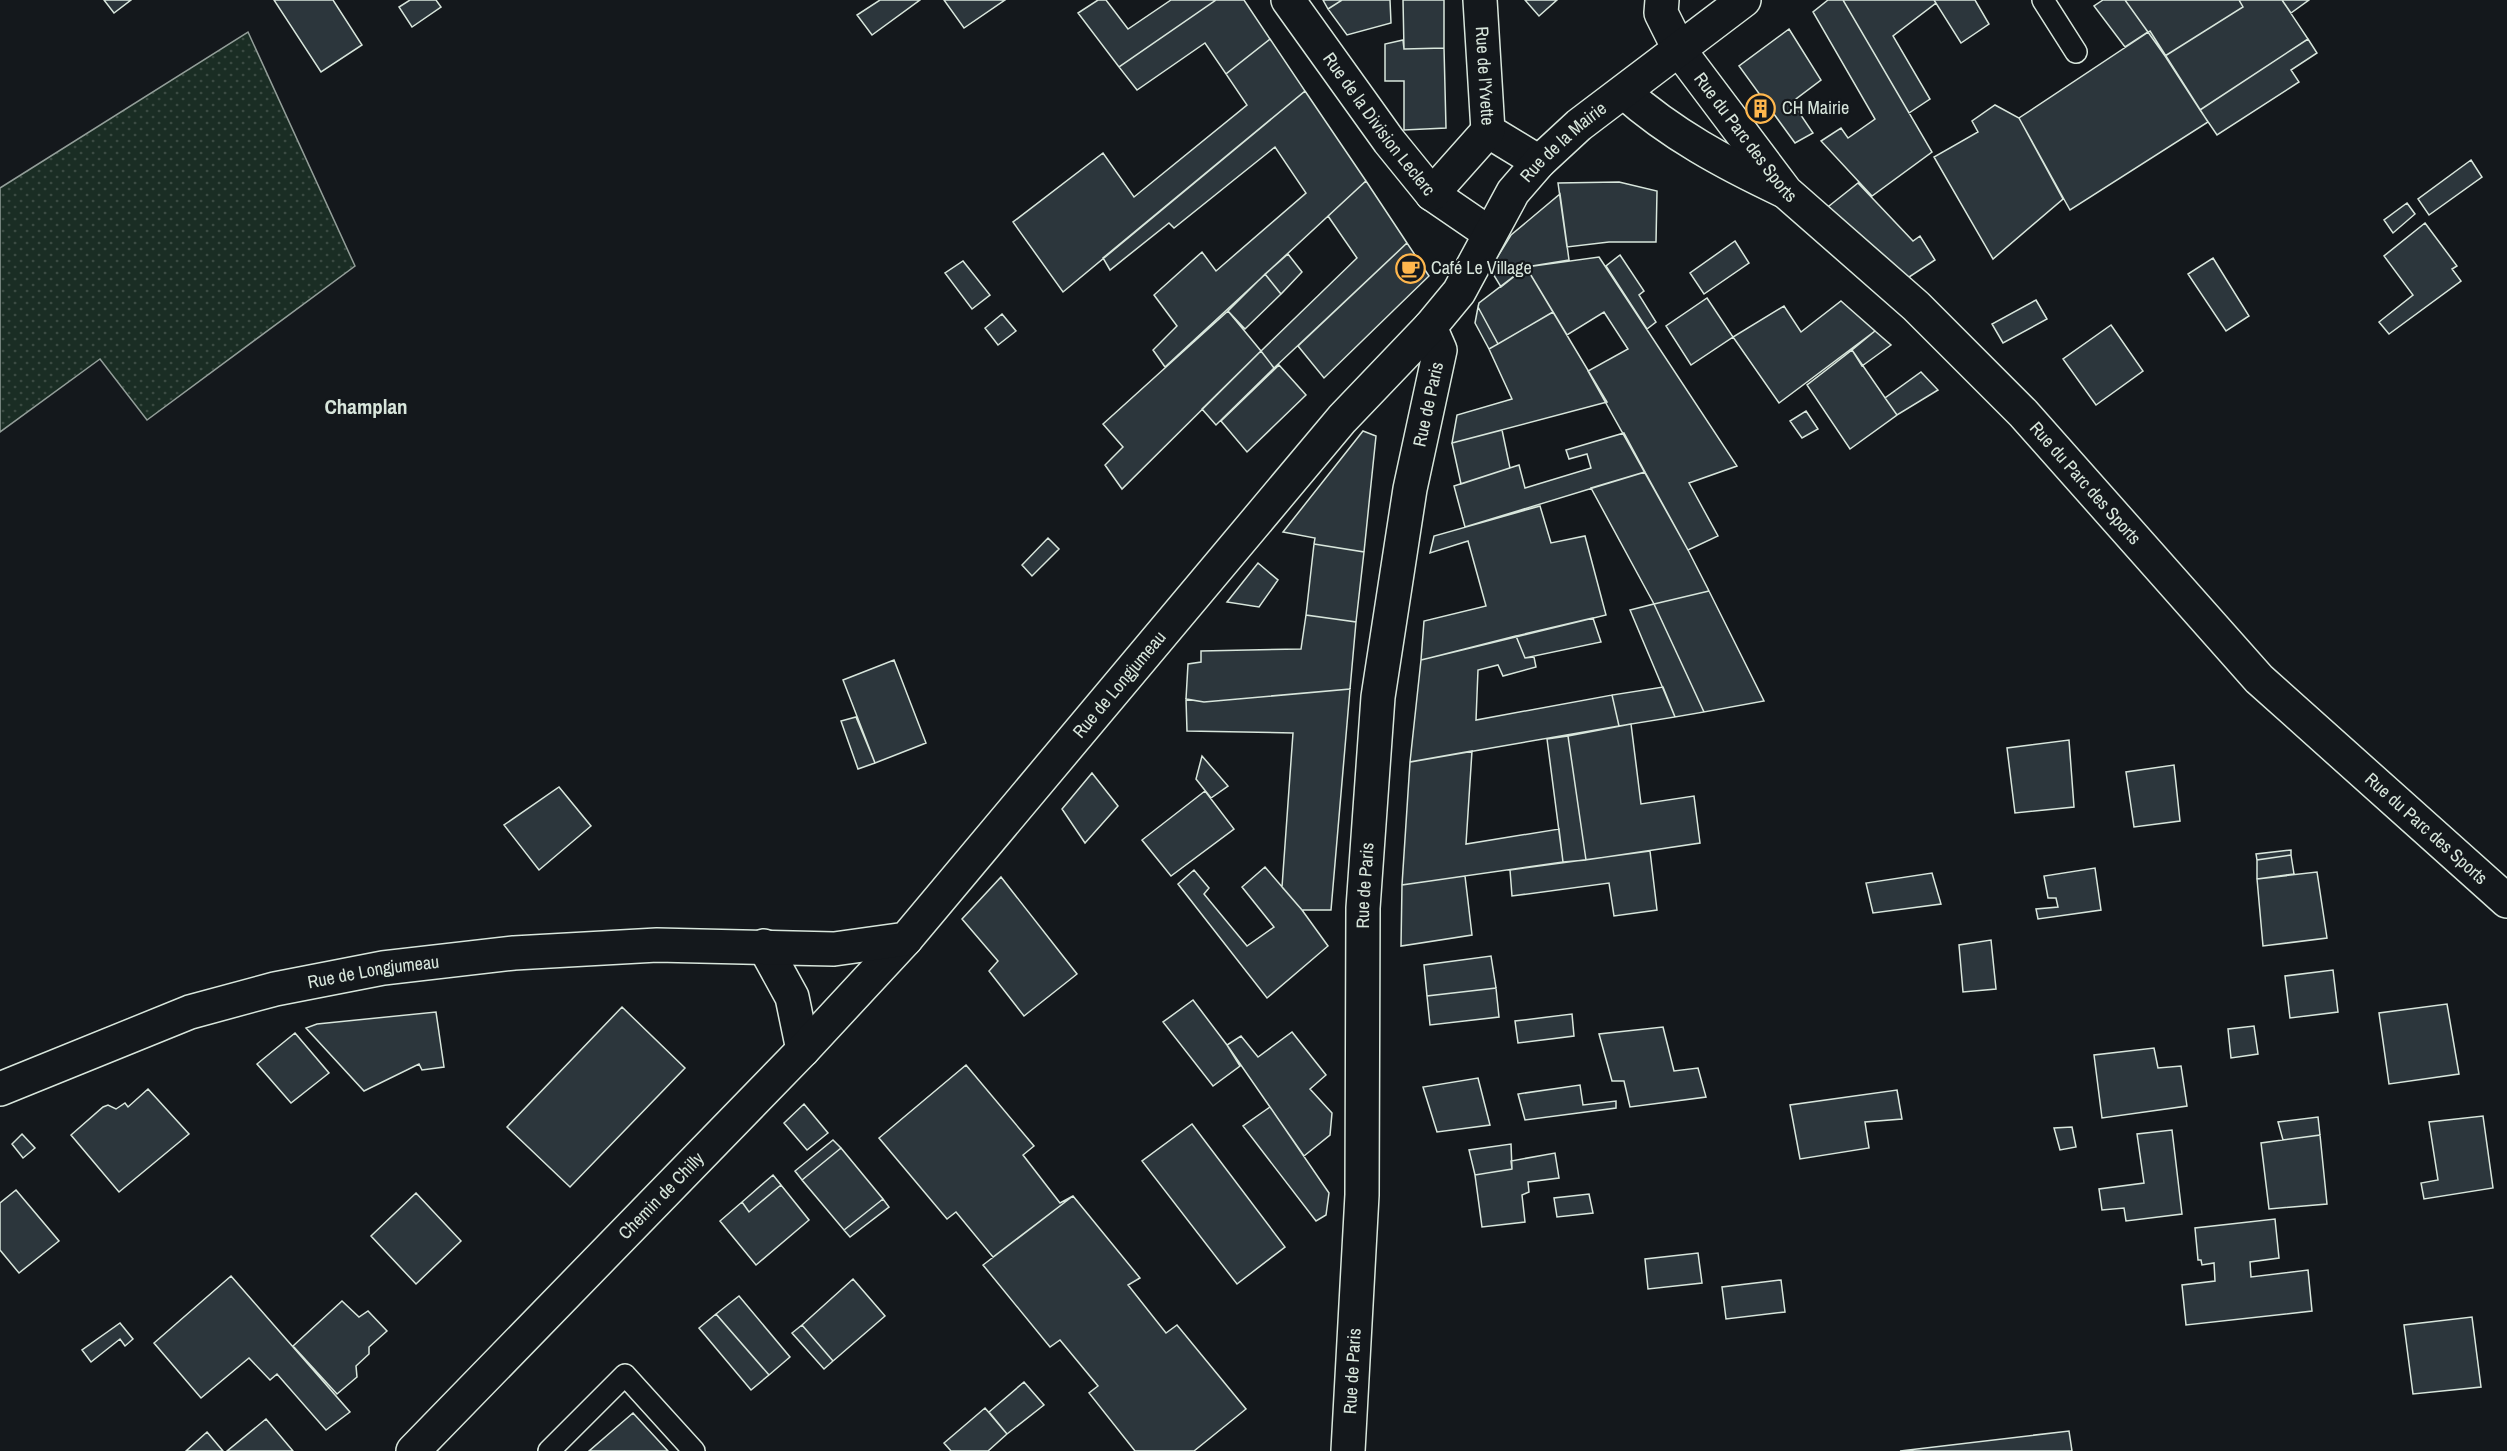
<svg xmlns="http://www.w3.org/2000/svg" width="2507" height="1451" font-family="'Archivo Narrow',sans-serif">
<style>
.grass{fill:url(#grass-dots);stroke:#939e99;stroke-width:1.5}
.building{fill:#2c363c;stroke:#d8e6dc;stroke-width:1.5}
.lines{fill:none;stroke-linecap:round;stroke-linejoin:round}
.service-casing{stroke:#d8e6dc;stroke-width:24}
.minor-casing{stroke:#d8e6dc;stroke-width:36}
.tertiary-casing{stroke:#d8e6dc;stroke-width:36}
.secondary-casing{stroke:#d8e6dc;stroke-width:36}
.service{stroke:#14181c;stroke-width:21}
.minor{stroke:#14181c;stroke-width:33}
.tertiary{stroke:#14181c;stroke-width:33}
.secondary{stroke:#14181c;stroke-width:33}
.labels{text-anchor:middle;stroke-width:4.5;stroke-linejoin:round;paint-order:stroke}
.street-label{font-size:18px;fill:#d8e6dc;stroke:#14181c}
.poi-label{font-size:18px;fill:#d8e6dc;stroke:#14181c;text-anchor:start}
.quarter-label{font-size:21px;font-weight:bold;fill:#d8e6dc;stroke:#14181c}
</style>
<defs>
<pattern id="grass-dots" width="8" height="8" patternUnits="userSpaceOnUse" patternTransform="scale(1.5)"><rect width="8" height="8" fill="#1a2d24"/><path d="M2 2h.1M6 6h.1" fill="none" stroke="#3b4b43" stroke-width="1.8" stroke-linecap="round"/></pattern>
</defs>
<rect width="100%" height="100%" fill="#14181c"/>
<path class="grass" d="M248 32 355 266 147 420 100 359 0 432V188Z"/>
<path class="building" d="M104 0H131L114 13Z
M274 0H333L362 45 321 72Z
M410 0H436L441 7 412 27 399 7Z
M880 0H920L872 35 857 15Z
M944 0H1005L964 28Z
M1098 0H1106L1128 29 1171 0H1216L1119 67 1078 13Z
M1216 0H1244L1270 39 1226 74 1205 43 1137 90 1119 67Z
M1323 0H1342L1328 9Z
M1342 0H1390L1391 23 1347 35 1328 9Z
M1403 0H1444V48L1404 49Z
M1525 0H1557L1539 16Z
M1828 0H1843L1932 152 1872 196 1821 141 1841 128 1848 138 1875 119 1813 12Z
M1843 0H1934L1936 3 1893 36 1930 99 1909 113Z
M1934 0H1975L1989 24 1961 43Z
M2103 0H2125L2148 32 2125 47 2094 6Z
M2125 0H2239L2243 7 2165 56Z
M2239 0H2282L2308 39 2200 110 2165 56 2243 7Z
M2282 0H2309L2291 13Z
M1789 29 1821 80 1792 102 1813 133 1795 143 1739 66Z
M2150 31 2208 122 2070 210 2019 118Z
M1270 39 1305 91 1063 292 1013 222 1103 153 1134 197 1247 105 1226 74Z
M2308 39 2317 53 2291 70 2299 82 2217 135 2200 110Z
M1403 40 1404 49 1444 48 1446 128 1404 130V81H1385V44Z
M1305 91 1366 181 1165 367 1153 350 1177 326 1154 295 1202 252 1216 271 1306 193 1275 147 1174 228 1169 223 1110 270 1103 258Z
M1760 96 1774 112 1761 121 1749 104Z
M1995 105 2019 118 2063 199 1993 259 1934 157 1978 132 1972 121Z
M2471 160 2482 177 2429 215 2418 199Z
M1366 181 1407 243 1274 368 1261 351 1357 258 1328 216Z
M1619 182 1657 191 1656 242H1609L1567 247 1558 183Z
M1858 183 1913 241 1920 236 1935 260 1900 283 1824 210Z
M1560 194 1569 260 1526 267 1501 287 1490 269 1511 235Z
M2407 203 2415 214 2393 233 2384 220Z
M2425 223 2457 266 2452 269 2461 281 2389 334 2379 322 2413 295 2384 256Z
M1735 241 1749 263 1704 294 1690 273Z
M1407 243 1429 276 1324 378 1298 346Z
M1288 254 1302 272 1281 294 1265 274Z
M1620 255 1644 291 1639 295 1656 322 1647 329 1606 266Z
M1599 257 1737 466 1689 483 1718 536 1688 550 1588 371 1628 349 1604 312 1567 335 1526 267Z
M2213 258 2249 316 2226 331 2188 274Z
M963 261 990 295 972 309 945 273Z
M1526 267 1553 312 1498 344 1478 307 1479 303Z
M1265 274 1281 294 1245 329 1228 311Z
M1707 298 1733 337 1691 365 1666 326Z
M2036 300 2047 319 2003 343 1992 324Z
M1841 301 1875 331 1779 403 1733 337 1784 306 1801 332Z
M1478 307 1498 344 1489 349 1475 323Z
M1228 311 1261 351 1122 489 1105 465 1123 447 1103 424Z
M1553 312 1607 402 1452 443 1457 415 1512 399 1489 349Z
M1002 314 1016 331 998 345 985 328Z
M2111 325 2143 371 2096 405 2063 359Z
M1875 331 1891 345 1862 366 1852 350Z
M1852 350 1897 415 1850 449 1807 385Z
M1261 351 1274 368 1216 425 1202 409Z
M1279 365 1306 395 1247 452 1221 421Z
M1921 372 1938 390 1897 415 1885 398Z
M1806 411 1818 429 1802 438 1790 421Z
M1502 430 1510 468 1461 484 1452 443Z
M1363 431 1376 436 1364 552 1314 544 1315 538 1283 532Z
M1624 433 1645 472 1465 527 1454 486 1519 465 1525 488 1591 468 1587 454 1569 459 1566 450Z
M1645 472 1688 550 1709 591 1654 604 1591 488Z
M1540 506 1551 543 1585 536 1606 615 1421 660 1424 621 1486 606 1468 541 1430 553 1434 536Z
M1048 538 1059 549 1032 576 1022 565Z
M1314 544 1364 552 1356 622 1306 615Z
M1258 563 1278 580 1259 607 1227 602Z
M1709 591 1764 701 1704 712 1654 604Z
M1654 604 1704 712 1675 717 1630 610Z
M1306 615 1356 622 1350 689 1204 702 1186 699 1188 664 1201 662V651L1301 649Z
M1593 618 1601 642 1525 658 1516 636Z
M1516 636 1525 658 1534 657 1536 667 1503 676 1498 665 1478 670 1476 720 1612 695 1619 726 1410 762 1421 660Z
M894 660 926 743 875 763 843 680Z
M1663 687 1675 717 1619 726 1612 695Z
M1350 689 1331 910H1302L1282 887 1293 733 1187 731 1186 699 1204 702Z
M856 717 875 763 858 769 841 721Z
M1631 724 1641 804 1694 796 1700 843 1586 860 1568 736Z
M1568 736 1586 860 1563 862 1547 739Z
M2069 740 2074 807 2015 813 2007 748Z
M1472 751 1466 844 1559 829 1563 862 1402 885 1410 762Z
M1202 756 1228 786 1211 798 1196 779Z
M2174 765 2180 821 2134 827 2126 772Z
M1092 773 1118 806 1085 843 1062 809Z
M559 787 591 826 539 870 504 825Z
M1205 791 1234 829 1171 876 1142 840Z
M2291 850V855L2257 860 2256 854Z
M1650 851 1657 910 1614 916 1609 883 1512 896 1510 870Z
M2291 855 2294 874 2257 879V860Z
M1265 867 1302 910 1328 946 1267 998 1178 884 1194 870 1209 888 1204 894 1247 946 1274 927 1242 887Z
M2095 868 2101 910 2038 919 2036 909 2058 907 2056 898H2048L2044 876Z
M2317 872 2327 938 2263 946 2257 879Z
M1932 873 1941 904 1873 913 1866 883Z
M1465 876 1472 935 1401 946 1402 885Z
M1001 877 1077 974 1024 1016 989 971 998 961 962 919Z
M1991 940 1996 989 1963 992 1959 945Z
M1491 956 1496 988 1427 996 1424 965Z
M2333 970 2338 1012 2290 1018 2285 976Z
M1496 988 1499 1017 1430 1025 1427 996Z
M1193 1000 1227 1045 1240 1066 1213 1086 1163 1022Z
M2447 1004 2459 1074 2389 1084 2379 1013Z
M622 1007 685 1068 570 1187 507 1127Z
M436 1012 444 1067 422 1070 419 1064 364 1091 306 1028 317 1024Z
M1572 1014 1574 1036 1518 1043 1515 1021Z
M2254 1026 2258 1054 2231 1058 2228 1029Z
M1663 1027 1674 1071 1698 1068 1706 1097 1630 1107 1624 1081H1612L1599 1034Z
M1292 1032 1326 1075 1310 1089 1332 1113 1330 1135 1304 1156 1227 1045 1241 1036 1258 1057Z
M295 1033 329 1073 291 1103 257 1064Z
M2154 1048 2158 1068 2181 1066 2187 1106 2102 1118 2094 1055Z
M966 1065 1034 1146 1023 1155 1060 1203 1073 1196 993 1257 956 1212 947 1219 879 1138Z
M1478 1078 1490 1125 1437 1132 1423 1087Z
M1580 1085 1583 1105 1616 1101V1108L1525 1120 1518 1094Z
M148 1089 189 1134 119 1192 71 1135 103 1107 108 1105 116 1109 125 1103 128 1107Z
M1897 1090 1902 1119 1865 1122 1869 1148 1800 1159 1790 1105Z
M804 1104 828 1133 807 1150 784 1123Z
M1270 1107 1329 1193 1326 1215 1316 1221 1243 1126Z
M2483 1116 2493 1188 2424 1199 2421 1183 2438 1180 2429 1122Z
M2318 1117 2320 1135 2283 1140 2278 1122Z
M1192 1124 1285 1247 1237 1284 1142 1161Z
M2072 1127 2076 1147 2060 1150 2054 1128Z
M2172 1130 2182 1214 2126 1221 2124 1208 2102 1210 2099 1189 2144 1183 2137 1134Z
M22 1134 35 1148 23 1158 12 1144Z
M2320 1135 2327 1204 2269 1209 2261 1143Z
M833 1140 841 1148 802 1180 795 1171Z
M1511 1144 1512 1169 1475 1175 1469 1150Z
M841 1148 883 1199 844 1230 802 1180Z
M1555 1153 1559 1178 1528 1182 1529 1192 1522 1195 1525 1222 1482 1227 1475 1175 1512 1169 1511 1161Z
M773 1175 781 1185 749 1212 742 1202Z
M781 1185 809 1220 756 1265 720 1221 742 1202 749 1212Z
M16 1190 59 1241 19 1273 0 1250V1203Z
M416 1193 461 1241 416 1284 371 1236Z
M1589 1194 1593 1213 1557 1217 1554 1198Z
M1073 1196 1140 1278 1128 1285 1166 1333 1177 1325 1246 1409 1194 1451H1135L1089 1393 1098 1386 1060 1340 1050 1347 983 1265Z
M883 1199 889 1207 850 1237 844 1230Z
M2275 1219 2279 1258 2250 1262 2251 1277 2308 1270 2312 1311 2186 1325 2182 1285 2215 1281 2214 1263 2202 1265 2201 1260H2198L2195 1228Z
M1698 1253 1702 1283 1648 1289 1645 1259Z
M231 1276 350 1412 326 1430 277 1374 270 1380 249 1358 201 1398 154 1343Z
M853 1279 885 1316 833 1361 802 1325Z
M1781 1280 1785 1312 1726 1319 1722 1287Z
M739 1296 790 1357 769 1375 716 1314Z
M342 1301 359 1317 368 1311 387 1331 369 1347V1354L356 1366 357 1377 337 1394 293 1346Z
M716 1314 769 1375 751 1390 699 1328Z
M2472 1317 2481 1387 2413 1394 2404 1325Z
M120 1323 133 1339 125 1346 120 1339 91 1362 82 1350Z
M802 1325 833 1361 824 1369 792 1333Z
M1024 1382 1044 1405 1007 1434 989 1412Z
M985 1408 1007 1434 988 1451H951L944 1443Z
M633 1413 668 1451H589Z
M266 1419 293 1451H227Z
M2069 1431 2072 1451H1900Z
M207 1432 223 1451H186Z"/>
<g class="lines">
<defs>
<path id="service" d="M2043 0 2076 52
M549 1451 625 1375 694 1451"/>
<g id="minor">
<path id="s1" d="M1288 0 1389 141 1432 194 1489 233"/>
<path id="s2" d="M1480 0 1488 131 1539 162"/>
<path id="s3" d="M1662 0 1661 13 1680 51 1786 192 1916 306 2023 413 2259 679 2507 901"/>
<path d="M1624 92C1671 134 1725 163 1782 190"/>
<path d="M1432 194 1488 131"/>
<path d="M764 946 792 997 803 1050"/>
<path id="s4" d="M413 1451 803 1050 906 939"/>
</g>
<g id="tertiary">
<path id="s5" d="M1348 1451 1362 1195 1363 908 1378 697 1410 489 1440 350 1430 327"/>
</g>
<g id="secondary">
<path id="s6" d="M0 1089 190 1012 275 989 383 968 514 953 657 945 834 949 906 939 1342 419 1430 327 1459 292 1513 192 1539 162 1579 125 1744 0"/>
</g>
</defs>
<use href="#service" class="service-casing"/>
<use href="#minor" class="minor-casing"/>
<use href="#tertiary" class="tertiary-casing"/>
<use href="#secondary" class="secondary-casing"/>
<use href="#service" class="service"/>
<use href="#minor" class="minor"/>
<use href="#tertiary" class="tertiary"/>
<use href="#secondary" class="secondary"/>
</g>
<defs>
<symbol id="building-ring" viewBox="-11 -11 22 22"><circle r="9.5" fill="#14181c" stroke="#ffb74d" stroke-width="1.5"/><path d="M-4-6H4V6H1V3H-1V6H-4ZM-2.5-4.3h1.7v1.8h-1.7ZM.8-4.3h1.7v1.8H.8ZM-2.5-1h1.7V.8h-1.7ZM.8-1h1.7V.8H.8Z" fill="#ffb74d"/></symbol>
<symbol id="cafe-ring" viewBox="-11 -11 22 22"><circle r="9.5" fill="#14181c" stroke="#ffb74d" stroke-width="1.5"/><path d="M-5.5-4.5H6V0H3Q3 3.5 0 3.5H-2.5Q-5.5 3.5-5.5 0ZM3-3.2v2h1.7v-2ZM-6 4.5H4V6H-6Z" fill="#ffb74d"/></symbol>
</defs>
<g fill-rule="evenodd">
<use href="#building-ring" x="1744" y="92" width="33" height="33"/>
<use href="#cafe-ring" x="1394" y="252" width="33" height="33"/>
</g>
<g class="labels">
<g class="street-label">
<text dy="6" stroke="none"><textPath href="#s2" startOffset="76">Rue de l'Yvette</textPath></text>
<text dy="6" stroke="none"><textPath href="#s1" startOffset="154">Rue de la Division Leclerc</textPath></text>
<text dy="6" stroke="none"><textPath href="#s3" startOffset="164">Rue du Parc des Sports</textPath></text>
<text dy="6" stroke="none"><textPath href="#s6" startOffset="1964">Rue de la Mairie</textPath></text>
<text dy="6" stroke="none"><textPath href="#s5" startOffset="1052">Rue de Paris</textPath></text>
<text dy="6" stroke="none"><textPath href="#s3" startOffset="650">Rue du Parc des Sports</textPath></text>
<text dy="6" stroke="none"><textPath href="#s6" startOffset="1260">Rue de Longjumeau</textPath></text>
<text dy="6" stroke="none"><textPath href="#s3" startOffset="1136">Rue du Parc des Sports</textPath></text>
<text dy="6" stroke="none"><textPath href="#s5" startOffset="566">Rue de Paris</textPath></text>
<text dy="6" stroke="none"><textPath href="#s6" startOffset="393">Rue de Longjumeau</textPath></text>
<text dy="6" stroke="none"><textPath href="#s4" startOffset="356">Chemin de Chilly</textPath></text>
<text dy="6" stroke="none"><textPath href="#s5" startOffset="80">Rue de Paris</textPath></text>
</g>
<g class="poi-label">
<text x="1782" y="114">CH Mairie</text>
<text x="1431" y="274">Café Le Village</text>
</g>
<g class="quarter-label">
<text x="366" y="414">Champlan</text>
</g>
</g>
</svg>
